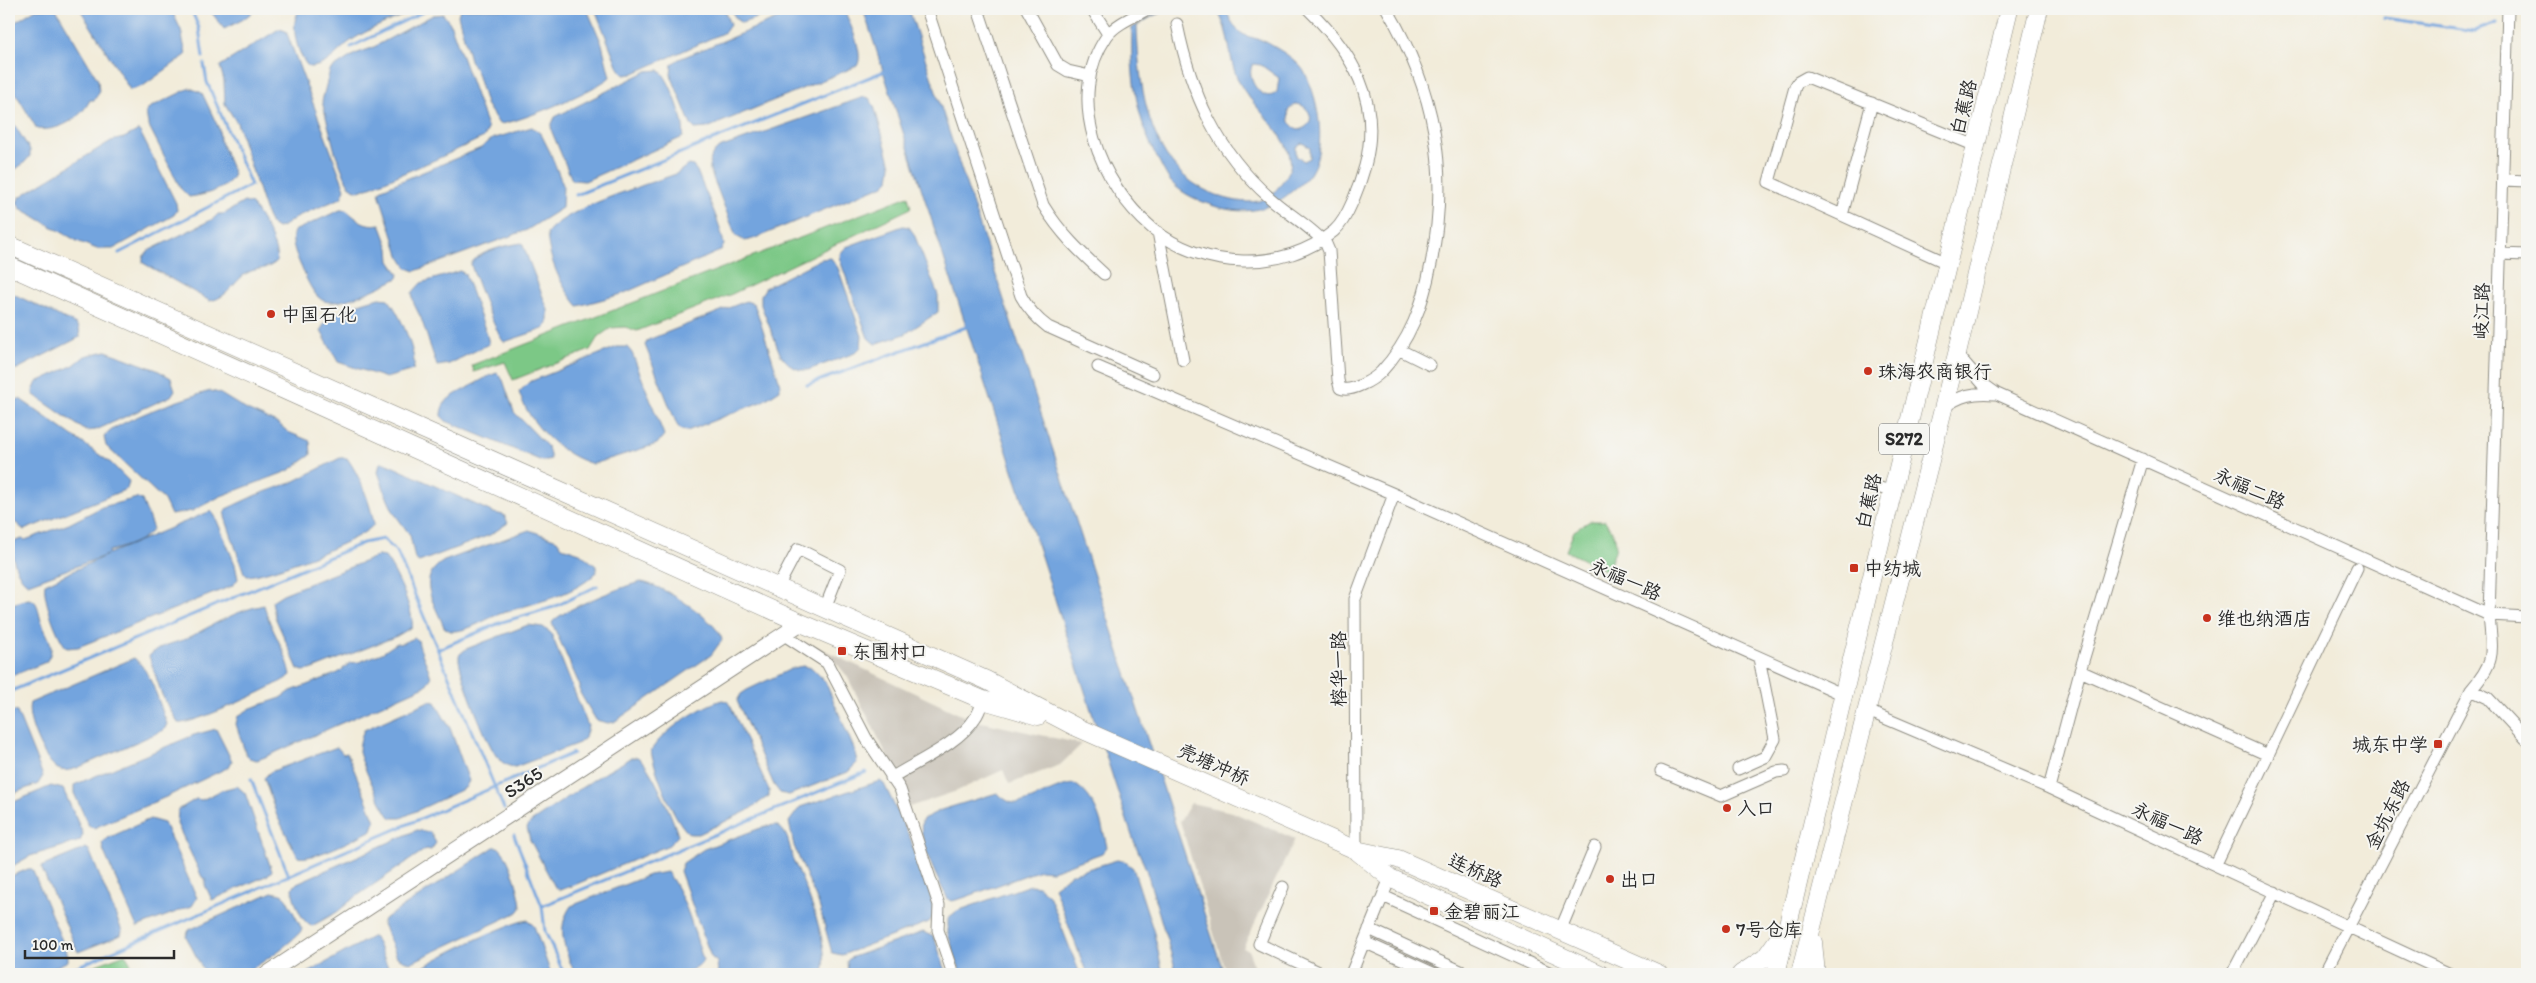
<svg xmlns="http://www.w3.org/2000/svg" width="2536" height="983" font-family="Itim,'LXGW WenKai TC',sans-serif">
<style>
.industrial{fill:#c9c3b8}
.green{fill:#7cc886;stroke:#547a58}
.water{fill:#73a4de;stroke:#4f6884;fill-rule:evenodd}
.lines{fill:none;stroke-linecap:round;stroke-linejoin:round}
.stream{stroke:#73a4de;stroke-width:3}
.street-casing{stroke:#8e8c82;stroke-width:13}
.secondary-casing{stroke:#8e8c82;stroke-width:17}
.primary-casing{stroke:#8e8c82;stroke-width:19}
.street{stroke:#fff;stroke-width:11}
.secondary{stroke:#fff;stroke-width:15}
.primary{stroke:#fff;stroke-width:18}
.poi-dot{fill:#c8321e;stroke:#f6f6f2;stroke-width:2}
.labels{text-anchor:middle;stroke-width:4;stroke-linejoin:round;paint-order:stroke}
.shield{fill:#f6f6f2;stroke:#686867;stroke-width:1}
.shield-label{font-size:18px;font-weight:bold;fill:#2b2b2b}
.street-label{font-size:19px;fill:#2b2b2b;stroke:#f6f6f2}
.poi-label{font-size:19px;fill:#2b2b2b;stroke:#f6f6f2;text-anchor:start}
</style>
<rect width="100%" height="100%" fill="#f6f6f2"/>
<filter id="ink" filterUnits="userSpaceOnUse"><feTurbulence type="fractalNoise" baseFrequency=".02" numOctaves="2"/><feDisplacementMap in="SourceGraphic" scale="10" xChannelSelector="R" yChannelSelector="G"/><feConvolveMatrix kernelMatrix="1 2 1 2 8 2 1 2 1" color-interpolation-filters="sRGB"/></filter>
<filter id="wash" filterUnits="userSpaceOnUse"><feTurbulence type="fractalNoise" baseFrequency=".0096" numOctaves="4" result="noise"/><feDisplacementMap in="SourceGraphic" scale="20" xChannelSelector="R" yChannelSelector="G"/><feGaussianBlur stdDeviation="1.12" result="paint"/><feColorMatrix in="noise" values="0 0 0 0 0 0 0 0 0 0 0 0 0 0 0 0 0 1.4 0 .05"/><feComposite in="paint" operator="in"/></filter>
<g filter="url(#wash)">
<rect width="100%" height="100%" fill="#f2ecda"/>
<path class="industrial" d="M807 642 961 715 981 722 1082 744 1060 765 1009 784 1003 770 957 791 909 807 890 761 847 676 838 665Z
M1191 803 1232 812 1295 839 1243 948 1248 950 1255 968 1237 974H1226L1180 821Z"/>
<path class="green" d="M908 196 911 208 732 294 637 331 625 327 611 328 598 337 590 350 513 380 505 362 474 372 472 365Z
M1590 521H1605C1621 541 1617 548 1607 571L1566 551 1574 531Z
M125 954 133 968 125 974 75 973Z"/>
<path class="water" d="M36 9H56L98 80 99 93 94 100H90C81 119 57 132 37 129L9 82V26Z
M80 9H171L181 30 186 55 143 86 130 90Z
M209 9H257L242 20 224 29Z
M301 9H418C396 19 368 28 348 43 336 53 326 67 309 67 297 56 288 20 301 9Z
M460 9H587L602 44 610 77C598 89 516 124 499 124L486 104 477 73 470 60 458 15Z
M595 9H724L730 25 725 32 632 74 624 75 617 65Z
M730 9H783L782 11H776L742 23 737 20Z
M801 9H844C849 22 865 54 857 66L707 128 695 129 691 125 671 75 672 64 679 59Z
M863 9H909L1224 974H1177L1146 869 1133 839Z
M1172 9 1155 15 1137 25C1138 71 1144 133 1177 169 1195 189 1231 206 1259 201 1269 199 1277 190 1282 182 1288 175 1292 168 1290 158 1286 132 1254 109 1240 84 1227 61 1232 32 1216 9H1224C1230 16 1233 28 1241 33 1248 38 1258 38 1266 42 1280 50 1299 60 1306 75 1319 101 1327 148 1310 174 1305 181 1297 187 1291 192 1268 212 1243 215 1214 206 1199 201 1182 194 1171 182 1167 177 1163 169 1160 163 1136 121 1130 75 1132 28L1161 10ZM1253 64 1261 65 1279 78 1277 92C1263 106 1244 77 1253 64ZM1294 104C1311 103 1319 127 1297 130L1289 122 1288 111ZM1303 143 1310 148V158L1304 161 1296 156V147L1300 144Z
M443 14 450 23 488 129 484 137 437 159 373 186 359 191 353 189 347 182 335 152 322 101 330 70 355 54 372 48 433 15Z
M279 29 286 31 345 189 341 198 298 216 282 227 277 228 271 224 267 216 237 123 225 104 224 81 220 66Z
M659 70C669 76 687 125 683 137L585 181 572 180 552 132 551 126 555 117 647 71Z
M190 88 202 93 219 129 220 140 234 174C228 190 204 195 189 197L181 189 148 124 146 113 149 108Z
M864 97 869 98 874 106 891 165 889 180 884 185 753 239 745 241 736 236 710 170C710 160 710 155 719 148Z
M9 116 30 150V156L24 163 9 174Z
M532 127 541 134 550 152 563 185 562 208 527 230 415 271 407 268 399 255 379 193 382 189 481 148 492 139Z
M139 130 176 203 177 210 174 215 113 249H97L77 241 20 208 17 202 20 197 29 191 111 141 124 138Z
M688 165 693 166 697 171C706 195 720 220 724 245L720 251 622 294 578 306C560 285 549 260 547 233 566 208 645 185 676 174Z
M244 202 252 204C263 222 276 240 277 261 269 269 261 268 251 271 235 277 231 297 210 301L143 263V257L148 251 213 219 218 214H224Z
M340 210H346C357 219 364 227 380 224L389 248 390 261 399 274 398 278C382 286 338 309 322 300 311 293 305 275 300 264 296 255 290 240 294 231Z
M903 226 909 227 914 234 938 295V312L905 334 875 344 868 338 841 263 840 254 846 247Z
M522 243 548 310V324L543 329 504 342C498 338 473 274 471 264 478 251 508 245 522 243Z
M831 258 838 268 862 336 861 347 855 353 808 370H800L791 366 781 356 761 305V295L766 287 821 259Z
M460 271 465 274 487 335 489 344 449 364 437 366 421 318 414 304 412 293 421 283Z
M9 292 76 324 79 328 80 337 17 369 9 370Z
M380 298 388 299C399 311 419 357 413 370L386 378 338 362 321 331C324 314 365 301 380 298Z
M746 301 754 304 757 312 780 383V390L763 401 695 428 687 431 681 430 677 425 645 345 648 340Z
M617 347H627L632 353 664 435 657 444 593 464C560 455 529 424 519 392L529 382Z
M106 351 157 370 171 378 175 390 171 396 96 430 86 431 34 395 33 391 37 382 74 365 85 356Z
M497 373 503 380 514 412 548 447 551 459 542 461 446 421 441 416C441 400 453 396 465 389 476 384 484 377 497 373Z
M211 391 219 393 247 410 279 424 288 432 310 441 311 455 288 471 221 496 192 511 171 515 164 500 106 446 104 437C115 421 190 396 211 391Z
M20 399 111 463 129 481 127 489 24 530 9 517V401Z
M340 458H347C360 476 370 502 374 524 364 540 268 575 247 576L244 573 225 517 226 509 256 495 293 482Z
M380 463H385L494 513 504 515 508 523 490 535 419 562 415 559 410 535 394 513 388 500 378 472Z
M137 498 142 500 153 529C145 541 122 548 109 551L108 554 211 511 215 516 235 564 238 579 232 586 78 647 67 648C58 640 42 597 45 584L107 555 28 584C16 578 12 554 10 543L22 539 25 540 69 524 102 507Z
M529 530 557 540 562 547 580 553 596 566V573C571 598 529 603 497 615 484 620 468 631 454 631 450 632 447 629 444 627 434 602 415 578 444 561Z
M378 556 385 557C395 569 415 613 412 627L397 636 310 670 303 671 298 669 275 617 272 601 283 594Z
M641 582C661 584 719 621 722 640L711 655 614 722 608 723 596 720 580 693V686L552 623C558 611 626 585 641 582Z
M28 599C38 599 38 610 40 617 43 633 59 645 46 662L9 677V605Z
M264 605C270 630 287 651 291 675 278 686 190 726 178 723L162 695 149 656C162 643 177 644 192 636 214 624 238 610 264 605Z
M528 625 543 627 551 633 588 726 585 738 579 743 515 767C509 767 502 763 498 758 487 746 461 676 459 660V655L466 649Z
M415 638 418 640C420 653 428 664 431 678L425 686 265 757 257 760 249 758 245 752 236 724 238 716 251 708 281 698 291 691 338 673 350 663 359 662 382 653 397 643 399 644Z
M134 658C152 672 159 704 167 724L164 730 77 768C70 770 65 772 58 769 44 761 25 718 30 703Z
M803 666 812 668 825 681 855 751 857 763 848 772 789 795 780 793 774 785 737 701 741 694 747 690 793 668Z
M722 700 727 701 731 707 769 790V796L747 811 699 834H690C674 823 655 771 651 751 661 732 701 706 722 700Z
M429 701 435 702 450 728 469 781 465 788 459 791 401 818H391C384 812 361 762 359 752 359 745 361 736 364 730Z
M14 711 17 712 43 776 38 784 9 795V713Z
M216 729 232 761 229 767 166 797 94 828 89 826 74 793V785L194 735Z
M337 747 343 754 347 753 350 760 375 821 372 830C356 838 313 861 298 857L277 816 264 778 270 772Z
M637 757C649 761 675 822 678 836L669 845 572 886 560 890 555 887 530 840 527 828 531 822 596 778 631 758Z
M880 781 884 784 911 840 915 857 931 895 934 915 929 922 842 955 832 953 819 905 794 846 789 822 800 807Z
M1074 784C1096 796 1102 825 1107 847L1102 853 1052 871 1040 870 963 898 952 901 948 899C939 882 915 836 923 819L941 810 997 793C1002 797 1007 802 1014 803 1027 805 1056 785 1074 784Z
M51 786 63 789 83 834 80 841 30 856 9 868V804Z
M237 786 245 793 272 871 268 875 212 900 205 885 206 880 202 877 177 824 178 810 196 799 202 800 222 790Z
M150 819 164 823 197 898 192 906 137 927 104 852 102 843 108 838Z
M776 825C790 832 789 849 794 862 805 885 833 952 822 974H718L717 962 711 957 680 871 683 863 704 849 766 826Z
M417 830 430 832 436 843 431 850 426 849 354 898 337 912 312 926C301 923 293 898 292 888L297 883Z
M494 847H498C509 854 521 895 521 908L518 912 410 963 397 957 383 924V920Z
M86 848 89 850 122 931 121 935 78 952 41 867Z
M1117 860 1124 861 1133 868 1154 933 1163 974H1087L1054 887 1071 874Z
M28 869H32L68 955V961L40 974H13L9 969V877Z
M667 872C685 895 694 931 703 960L701 964 685 974H575C565 950 555 929 571 906L649 875Z
M1030 885 1038 886 1049 895 1080 974H961L948 934V918L957 911Z
M272 892 282 894 286 898 302 929C300 937 250 973 240 974 229 976 216 974 205 974L186 936 189 930Z
M528 920 534 926 551 974H414C427 961 509 922 528 920Z
M923 932 934 937 947 974H848L847 961 850 958Z
M372 937H375L391 974H310L309 972Z"/>
<g class="lines">
<path class="stream" d="M191 9 199 28 203 57
M2384 18 2475 31 2497 23
M351 47 429 9
M576 195 885 71
M119 253 251 185 207 82 204 64
M807 385 969 326
M439 649 502 622 554 607 597 586
M9 692 363 543 383 539 397 552 504 809
M251 779 289 876
M514 835 542 906 545 931 564 974
M542 906 866 772
M60 974 573 753"/>
</g>
</g>
<g filter="url(#ink)">
<g class="lines">
<defs>
<path id="street" d="M927 9 1021 296C1028 309 1036 318 1048 327L1153 374
M978 9 1043 205C1060 233 1080 252 1104 274
M1027 9 1058 65 1068 71 1090 76
M1092 9 1108 34
M1148 9C1135 16 1115 24 1107 36 1064 98 1100 184 1152 228 1202 270 1284 273 1334 231 1348 219 1360 184 1365 166 1382 102 1353 53 1308 9
M1177 24C1191 93 1216 150 1270 198 1288 214 1310 226 1326 244L1329 251 1338 380 1340 388C1351 393 1373 380 1381 372 1410 341 1423 305 1431 264 1450 170 1435 91 1387 9
M2503 180 2527 181
M1842 215 1872 103
M1158 232 1183 360
M2500 254 2527 255
M1947 263 1769 182 1795 87 1798 82 1807 77 1976 146
M1400 350 1430 365
M1957 354 1983 384 1997 394 2489 615 2527 617
M1098 367 1394 494 1844 695
M1943 408C1960 395 1974 392 1995 394
M1872 486 1892 491
M778 587 798 549 840 570 825 608
M784 635 827 663 866 738 900 789 939 905 938 930 953 974
M2080 671 2268 755
M2471 690 2488 698 2527 740
M1868 711 2049 788 2450 974
M1738 769 1765 757 1775 739 1759 658
M1661 771 1721 796 1776 772 1784 771
M891 778C916 762 960 743 975 718 979 713 981 706 983 700
M2049 788 2080 671 2143 459
M1356 850 1355 599 1394 494
M2216 864 2357 568
M1283 887 1259 944 1323 974
M1383 896 1553 974
M1369 929 1467 974
M1560 931 1595 847
M1364 942 1435 974
M1351 974 1390 878
M2232 974 2275 892
M2324 974 2471 690C2497 660 2492 652 2489 615L2508 9"/>
<path id="secondary" d="M267 974 801 623"/>
<path id="primary" d="M9 245 986 680 1074 726 1356 850 1398 859 1659 974
M9 266 801 623 983 700 1038 716
M1358 852 1390 878 1600 974
M1813 942 1816 974
M1741 974 1765 958 1782 934
M1776 974 2009 9
M1800 974 1957 354 2039 9"/>
</defs>
<use href="#street" class="street-casing"/>
<use href="#secondary" class="secondary-casing"/>
<use href="#primary" class="primary-casing"/>
<use href="#street" class="street"/>
<use href="#secondary" class="secondary"/>
<use href="#primary" class="primary"/>
</g>
</g>
<g class="poi-dot">
<circle cx="271" cy="314" r="5"/>
<circle cx="1868" cy="371" r="5"/>
<rect x="1849" y="563" width="10" height="10" rx="2.5"/>
<circle cx="2207" cy="618" r="5"/>
<rect x="837" y="646" width="10" height="10" rx="2.5"/>
<rect x="2433" y="739" width="10" height="10" rx="2.5"/>
<circle cx="1727" cy="808" r="5"/>
<circle cx="1610" cy="879" r="5"/>
<rect x="1429" y="906" width="10" height="10" rx="2.5"/>
<circle cx="1726" cy="929" r="5"/>
</g>
<g class="labels">
<rect class="shield" x="1879" y="423.5" width="50" height="31" rx="4"/>
<g class="shield-label">
<text x="1904" y="445">S272</text>
</g>
<g class="street-label">
<text transform="translate(1963 107) rotate(-76)" y="7">白蕉路</text>
<text transform="translate(2481 311) rotate(-88)" y="7">岐江路</text>
<text transform="translate(2250 488) rotate(24)" y="7">永福二路</text>
<text transform="translate(1868 501) rotate(-77)" y="7">白蕉路</text>
<text transform="translate(1626 579) rotate(24)" y="7">永福一路</text>
<text transform="translate(1338 669) rotate(-90)" y="7">榕华一路</text>
<text transform="translate(1214 764) rotate(24)" y="7">壳塘冲桥</text>
<text transform="translate(523 782) rotate(-33)" y="7">S365</text>
<text transform="translate(2387 814) rotate(-63)" y="7">金坑东路</text>
<text transform="translate(2168 823) rotate(25)" y="7">永福一路</text>
<text transform="translate(1476 870) rotate(24)" y="7">连桥路</text>
</g>
<g class="poi-label">
<text x="281" y="321">中国石化</text>
<text x="1878" y="378">珠海农商银行</text>
<text x="1864" y="575">中纺城</text>
<text x="2217" y="625">维也纳酒店</text>
<text x="852" y="658">东围村口</text>
<text x="2428" y="751" text-anchor="end">城东中学</text>
<text x="1737" y="815">入口</text>
<text x="1620" y="886">出口</text>
<text x="1444" y="918">金碧丽江</text>
<text x="1736" y="936">7号仓库</text>
</g>
</g>
<rect width="2536" height="983" fill="none" stroke="#f6f6f2" stroke-width="30"/>
<path d="M25 950v8h149v-8" fill="none" stroke="#2b2b2b" stroke-width="2.5"/>
<text x="32" y="950" font-size="15" fill="#2b2b2b" stroke="#f6f6f2" stroke-width="4" paint-order="stroke">100 m</text>
</svg>
